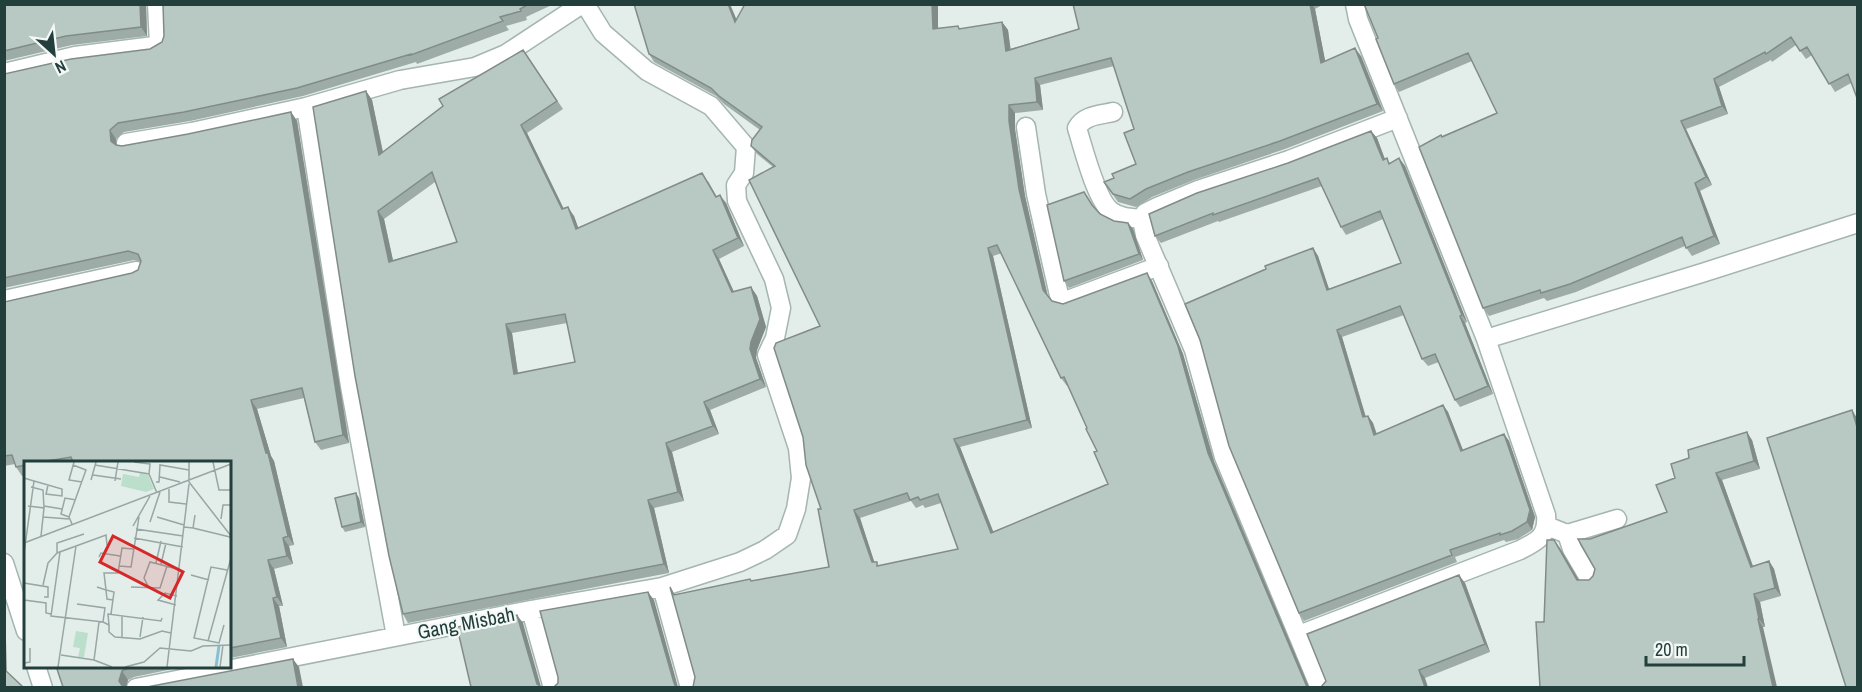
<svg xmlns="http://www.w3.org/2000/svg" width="1862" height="692" font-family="'Archivo Narrow',sans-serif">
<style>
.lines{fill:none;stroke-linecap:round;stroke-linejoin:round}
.minor-casing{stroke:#a5b5b2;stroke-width:21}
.minor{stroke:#fff;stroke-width:18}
.wall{fill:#9eaca8;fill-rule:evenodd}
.shaded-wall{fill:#818c88}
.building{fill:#b8c8c3;stroke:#818c88;stroke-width:1.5;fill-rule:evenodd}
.labels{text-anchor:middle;stroke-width:4.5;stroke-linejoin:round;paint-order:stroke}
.street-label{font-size:20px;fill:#223f3b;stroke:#f4f9f7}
.inset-river{fill:none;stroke:#89bed4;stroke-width:3}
.inset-road{fill:none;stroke:#96a7a4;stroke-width:1.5}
.view{fill:#d62828;fill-opacity:0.15;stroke:#d62828;stroke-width:3}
.inset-edge{fill:none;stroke:#223f3b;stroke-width:3}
</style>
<rect width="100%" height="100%" fill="#e3edea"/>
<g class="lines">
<defs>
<path id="minor" d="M4 73 75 56 154 46 159 44 157 4
M1113 112C1100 115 1084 115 1077 128 1083 147 1096 200 1111 211 1120 218 1131 218 1142 219
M1026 127 1036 194 1059 295 1065 301 1159 266
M126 143 192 132 306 107
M4 300 136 271
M1486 339 1702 273 1858 223
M1547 526 1567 534 1572 549 1589 578
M1567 534 1617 519
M4 563 26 631
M662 587 690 688
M531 610 553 688
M1299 635 1520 550C1538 541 1548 536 1546 515L1486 339 1358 19 1355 4
M396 636 350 386 306 107 400 80 475 67 506 54 582 4
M36 666 43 688
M136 688 531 610 662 587 740 562 765 550 787 535 796 509 801 478 798 448 767 355 775 338 781 308 774 279 737 201 736 185 744 173 746 147 711 106 647 71 603 33 585 4
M1320 688 1224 457 1194 350 1145 235 1142 219 1145 213 1157 207 1198 190 1289 160 1398 118"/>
</defs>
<use href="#minor" class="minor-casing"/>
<use href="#minor" class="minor"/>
</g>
<path class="wall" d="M4 4H146L147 36 72 45 4 61Z
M163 4H554L526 17 527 20 506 26 509 30 417 64 416 62 303 96 190 121 124 132 116 139V145L122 146 188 134 291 112 297 121 349 443 321 450 315 442 304 398 257 409 271 456 274 461 294 545 289 546 293 564 274 569 283 606H279L287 647 230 658V462H26V475L22 476 16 467 15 464 4 466V302L132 273 138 270 141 262 134 260 4 288V74L150 49 162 42 164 36Z
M745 4H938V28L958 26 960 29 1002 22 1008 30 1010 49 1079 29 1073 4H1324L1315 9 1325 61 1361 56 1383 111 1285 149 1194 180 1152 197 1136 207 1118 202 1104 182 1114 178 1136 164 1134 129 1114 66 1040 85 1043 110 1015 113V129L1025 196 1048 296 1052 301 1063 304 1152 281 1183 354 1214 461 695 677 676 595 829 567 821 509 820 326 773 167 757 154 751 146 760 130 724 104 716 96 654 62 649 54 737 20ZM1002 253 1061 378 1067 386 1068 385 1087 428 1097 451 1108 484 993 532 960 447 1032 428 993 256ZM911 501 916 508 923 505 925 508 941 503 958 549 880 566 874 562 860 518Z
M1857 4 1851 83 1835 92 1812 55 1806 59 1796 45 1772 62 1771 60 1719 87 1728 114 1686 129 1712 185 1700 191 1720 244 1692 256 1685 246 1576 292 1547 301 1544 298 1489 316 1483 308 1442 136 1497 113 1472 61 1399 92 1394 84 1378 38Z
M523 50 563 109 527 133 564 209 574 216 578 228 708 181 717 197 726 203 744 246 719 259 734 292 751 287 757 296 766 327 757 350 756 358 766 387 710 410 719 434 672 452 684 501 654 508 669 573 408 623 403 614 366 91 372 100 383 152ZM435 182 457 242 393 260 384 219ZM567 323 575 362 518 373 512 333Z
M1371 131 1377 138 1385 159 1390 163 1399 158 1405 166 1467 322 1465 323 1493 394 1460 407 1455 400 1439 362 1428 366 1422 359 1404 315 1342 337 1366 417 1368 416 1373 423 1377 434 1443 405 1448 412 1463 450 1504 434 1509 441 1535 517 1532 530 1518 539 1506 542 1504 540 1455 557 1457 562 1304 621 1299 613 1313 248 1318 256 1329 289 1401 263 1383 219 1346 235 1341 227 1322 186 1219 222 1218 221 1161 243 1155 236 1288 163Z
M1084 192 1094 207 1100 214 1114 221 1128 223 1133 229 1143 260 1069 288 1064 281Z
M1752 440 1760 469 1722 480 1753 566 1769 561 1774 569 1781 596 1760 602 1765 627 1544 622 1554 540 1578 580H1589L1593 576 1595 569 1590 539 1667 512 1675 478Z
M359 498 365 527 345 532 342 527Z
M1465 583 1490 652 1425 678 1321 687Z
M56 666H187L134 677 128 680 126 687H63Z"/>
<path class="shaded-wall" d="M140 4H146L147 36 141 27Z
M728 4H730L741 30 735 22Z
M932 4H938V37L933 29Z
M1310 4H1312L1315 9 1327 70 1321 63Z
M1002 22 1008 30 1012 59 1006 51Z
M1355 48 1361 56 1383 111 1377 104Z
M1035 78 1040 85 1043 110 1037 102Z
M1714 79 1719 87 1728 114 1722 106Z
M366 91 372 100 385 163 379 155Z
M1009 105 1015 113V129L1025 196 1048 298 1043 290 1019 189 1009 121Z
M291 112 297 121 349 443 343 435Z
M1681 121 1686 129 1712 185 1706 177Z
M521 125 527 133 568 218 562 209Z
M110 130 116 139 117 150 111 141Z
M1371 131 1377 138 1388 168 1383 160Z
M1399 158 1405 166 1467 322 1462 315Z
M1695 183 1700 191 1720 244 1714 236Z
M720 195 726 203 744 246 738 238Z
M568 207 574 216 582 238 576 229Z
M378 211 384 219 395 270 389 262Z
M1128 223 1133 229 1143 260 1139 254Z
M988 248 993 256 1032 428 1027 420Z
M1313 248 1318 256 1332 298 1327 290Z
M713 250 719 259 738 301 732 292Z
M1147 273 1152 281 1183 354 1214 461 1309 687H1307L1208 453Z
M751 287 757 296 766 327 757 350 756 358 766 387 760 379 750 349Z
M1460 316 1465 323 1493 394 1488 386Z
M506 324 512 333 519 382 514 374Z
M1337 330 1342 337 1368 425 1363 417Z
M251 400 257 409 271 456 274 461 294 545 288 536 266 453Z
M704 402 710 410 719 434 713 426Z
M1443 405 1448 412 1466 458 1461 451Z
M1852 410 1857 418V427Z
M1368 416 1373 423 1379 443 1374 435Z
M1747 432 1752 440 1760 469 1754 461Z
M1504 434 1509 441 1535 517 1532 530 1527 522Z
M954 439 960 447 997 541 991 533Z
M666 443 672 452 684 501 678 492Z
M1716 473 1722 480 1756 575 1751 567Z
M356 493 359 498 365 527 361 522Z
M648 500 654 508 669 573 664 564Z
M854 510 860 518 877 570 872 562Z
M283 538 289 546 293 564 287 556Z
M1554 540 1560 548 1583 587 1577 580Z
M268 560 274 569 283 606 277 597Z
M1769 561 1774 569 1781 596 1775 588Z
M1459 575 1465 583 1490 652 1485 644Z
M648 592 654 600 678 687H676L674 683Z
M1754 594 1760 602 1765 627 1759 619Z
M273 598 279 606 287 647 281 638Z
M4 603 5 604 7 676 4 671Z
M517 615 523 623 541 687 537 684Z
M1758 619 1763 627 1777 687H1773Z
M293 659 299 667 303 687H298Z
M1419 670 1425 678 1428 687H1425Z
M122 671 128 680 126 687H122L119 681Z"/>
<path class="building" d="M4 4H140L141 27 66 36 4 51Z
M163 4H529L520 9 521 11 500 17 503 21 411 55V54L297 88 184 112 118 123 110 130 111 141 116 145 122 146 188 134 291 112 343 435 315 442 302 388 251 400 266 453H268L288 536 283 538 287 556 268 560 277 597 273 598 281 638 230 648V462H73L71 457 41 462H26V465L16 467 12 455 4 456V302L132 273 138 270 141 261 138 254 128 251 4 278V74L71 59 150 49 162 42 164 36Z
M634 4H728L735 22 745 4H932L933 29 958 26 959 29 1002 22 1006 51 1079 29 1073 4H1310L1321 63 1355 48 1377 104 1280 141 1188 172 1146 189 1130 199 1113 194 1104 182 1114 178 1112 174 1136 164 1124 133 1134 129 1111 58 1035 78 1037 102 1009 105V121L1019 189 1043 290 1052 301 1063 304 1147 273 1178 346 1208 453 1307 687H693L695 677 670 587 674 595 750 579 751 581 829 567 818 509H821L806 465 803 437 774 348 776 343 820 326 749 180 775 166 751 146 752 140 762 127 719 96 711 88 649 54ZM997 245 1061 378 1064 377 1087 428 1086 429 1097 451 1094 452 1108 484 991 533 954 439 1027 420 988 248ZM907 493 910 500 918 497 920 500 938 494 958 549 877 566V562H872L854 510Z
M1364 4H1857V98L1848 74 1829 84 1807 47 1800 51 1791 37 1766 54 1765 52 1714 79 1722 106 1681 121 1706 177 1695 183 1714 236 1686 248 1682 237 1570 284 1541 293 1540 290 1483 308 1419 147 1441 135 1442 137 1497 113 1468 53 1394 84 1376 39 1378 38Z
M523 50 557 101 521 125 562 209 568 207 576 229 702 173 716 197 720 195 738 238 713 250 732 292 751 287 760 319 751 342 750 349 760 379 704 402 713 426 666 443 678 492 648 500 664 564 403 614 389 556 355 376 313 107 366 91 379 155 443 106 439 99ZM432 172 457 242 389 262 378 211ZM565 314 575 362 514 374 506 324Z
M1371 131 1383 160 1387 158 1389 164 1399 158 1462 315 1460 316 1488 386 1455 400 1435 354 1422 359 1400 306 1337 330 1363 417 1368 416 1374 435 1443 405 1461 451 1504 434 1530 510 1527 522 1512 531 1500 535V533L1450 550 1452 555 1299 613 1229 446 1200 340 1185 304 1266 269 1265 266 1313 248 1327 290 1401 263 1380 211 1341 227 1318 178 1213 215V213L1155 236 1149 214 1197 193 1288 163Z
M1084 192 1092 205 1100 214 1114 221 1128 223 1139 254 1064 281 1047 205Z
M1852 410 1857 427V687H1846L1767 438Z
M1747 432 1754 461 1716 473 1751 567 1769 561 1775 588 1754 594 1759 619H1758L1773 687H1540L1536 622H1544L1547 540H1554L1577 580H1589L1593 576 1595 569 1578 539H1590L1667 512 1656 485 1675 478 1671 464 1689 458 1688 450Z
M356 493 361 522 342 527 335 498Z
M1459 575 1485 644 1419 670 1425 687H1321L1326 681 1307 634Z
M648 592 674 683 676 687H554L558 683V677L540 611Z
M517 615 537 684 541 687H471L457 627Z
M293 659 298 687H147Z
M56 666H137L128 668 122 671 119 681 123 687H63Z
M4 669 23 687H4Z"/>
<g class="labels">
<g class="street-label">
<text transform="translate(466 623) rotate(-11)" y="7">Gang Misbah</text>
</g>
</g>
<g transform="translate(24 461)">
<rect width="207" height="207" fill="#e3edea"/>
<path d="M116 12 124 14 130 28 122 31 97 25 99 13 115 16ZM52 170 64 172 60 196H54L56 187 49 186Z" fill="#bbdfca"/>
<path class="inset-river" d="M192 206 195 185"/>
<path class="inset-road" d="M50 1 45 19 58 21M110 1 126 3 125 13M165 1V21L207 75M189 1 195 29H207M71 4 125 13 133 32M69 14 97 18M136 16 156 21M0 17 10 20 0 92M67 19 72 1M10 20 38 28V35L22 33 24 24M91 20 94 1M132 21H135L136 4 165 9M7 26 19 29 20 47M145 28V41L162 43M4 45 20 47 17 75M20 45 38 48M19 56 45 58M45 56 37 53 41 37 52 39M133 56 160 64M197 58 199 44H207M126 61 136 31M48 63 45 56 62 9 49 4M109 65 126 35M160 66 169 67 171 54M169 67 206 76M112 68 159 75M110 77 159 86M0 82 207 3M36 91 27 155 79 161 81 147 53 143M33 92V82L60 73M75 96 77 92 96 95M132 102 137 80M137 103 142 82M95 105 107 106 115 56M167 114 185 119M0 122 24 126V136H20M19 124 24 102 33 92 82 74 83 84M124 125 120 117 126 101 157 109M73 126 82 129 83 138 89 139M107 126 136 127 143 105M0 139 22 142V152L27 153M152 144 134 139 141 132 153 135M87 153 90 131 82 129 80 112H94L98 87 109 88M79 161 85 164 84 153 137 160 138 157M85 164V171L91 176 116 178 138 170 147 172M200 164 195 182 170 177 187 106 203 109M98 176V155M116 176 119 156M184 180 207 97M37 194 70 199 88 206M70 199 75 161M0 202 6 201V187M34 206 52 85M101 206 120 201 136 187 167 190 179 185 207 184M143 206 165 23M196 206 199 184"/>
<path class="view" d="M89 75 159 111 146 137 76 101Z"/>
<rect width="207" height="207" class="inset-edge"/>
</g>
<rect width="1862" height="692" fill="none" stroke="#223f3b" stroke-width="12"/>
<g transform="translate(54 54) rotate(153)" stroke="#f4f9f7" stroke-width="4.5" paint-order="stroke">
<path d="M0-4.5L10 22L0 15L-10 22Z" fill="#223f3b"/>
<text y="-9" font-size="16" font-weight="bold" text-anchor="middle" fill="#223f3b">N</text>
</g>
<path d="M1646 656v9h98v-9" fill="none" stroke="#223f3b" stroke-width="3"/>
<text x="1655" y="656" font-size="18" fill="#223f3b" stroke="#f4f9f7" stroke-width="4.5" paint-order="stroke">20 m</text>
</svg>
